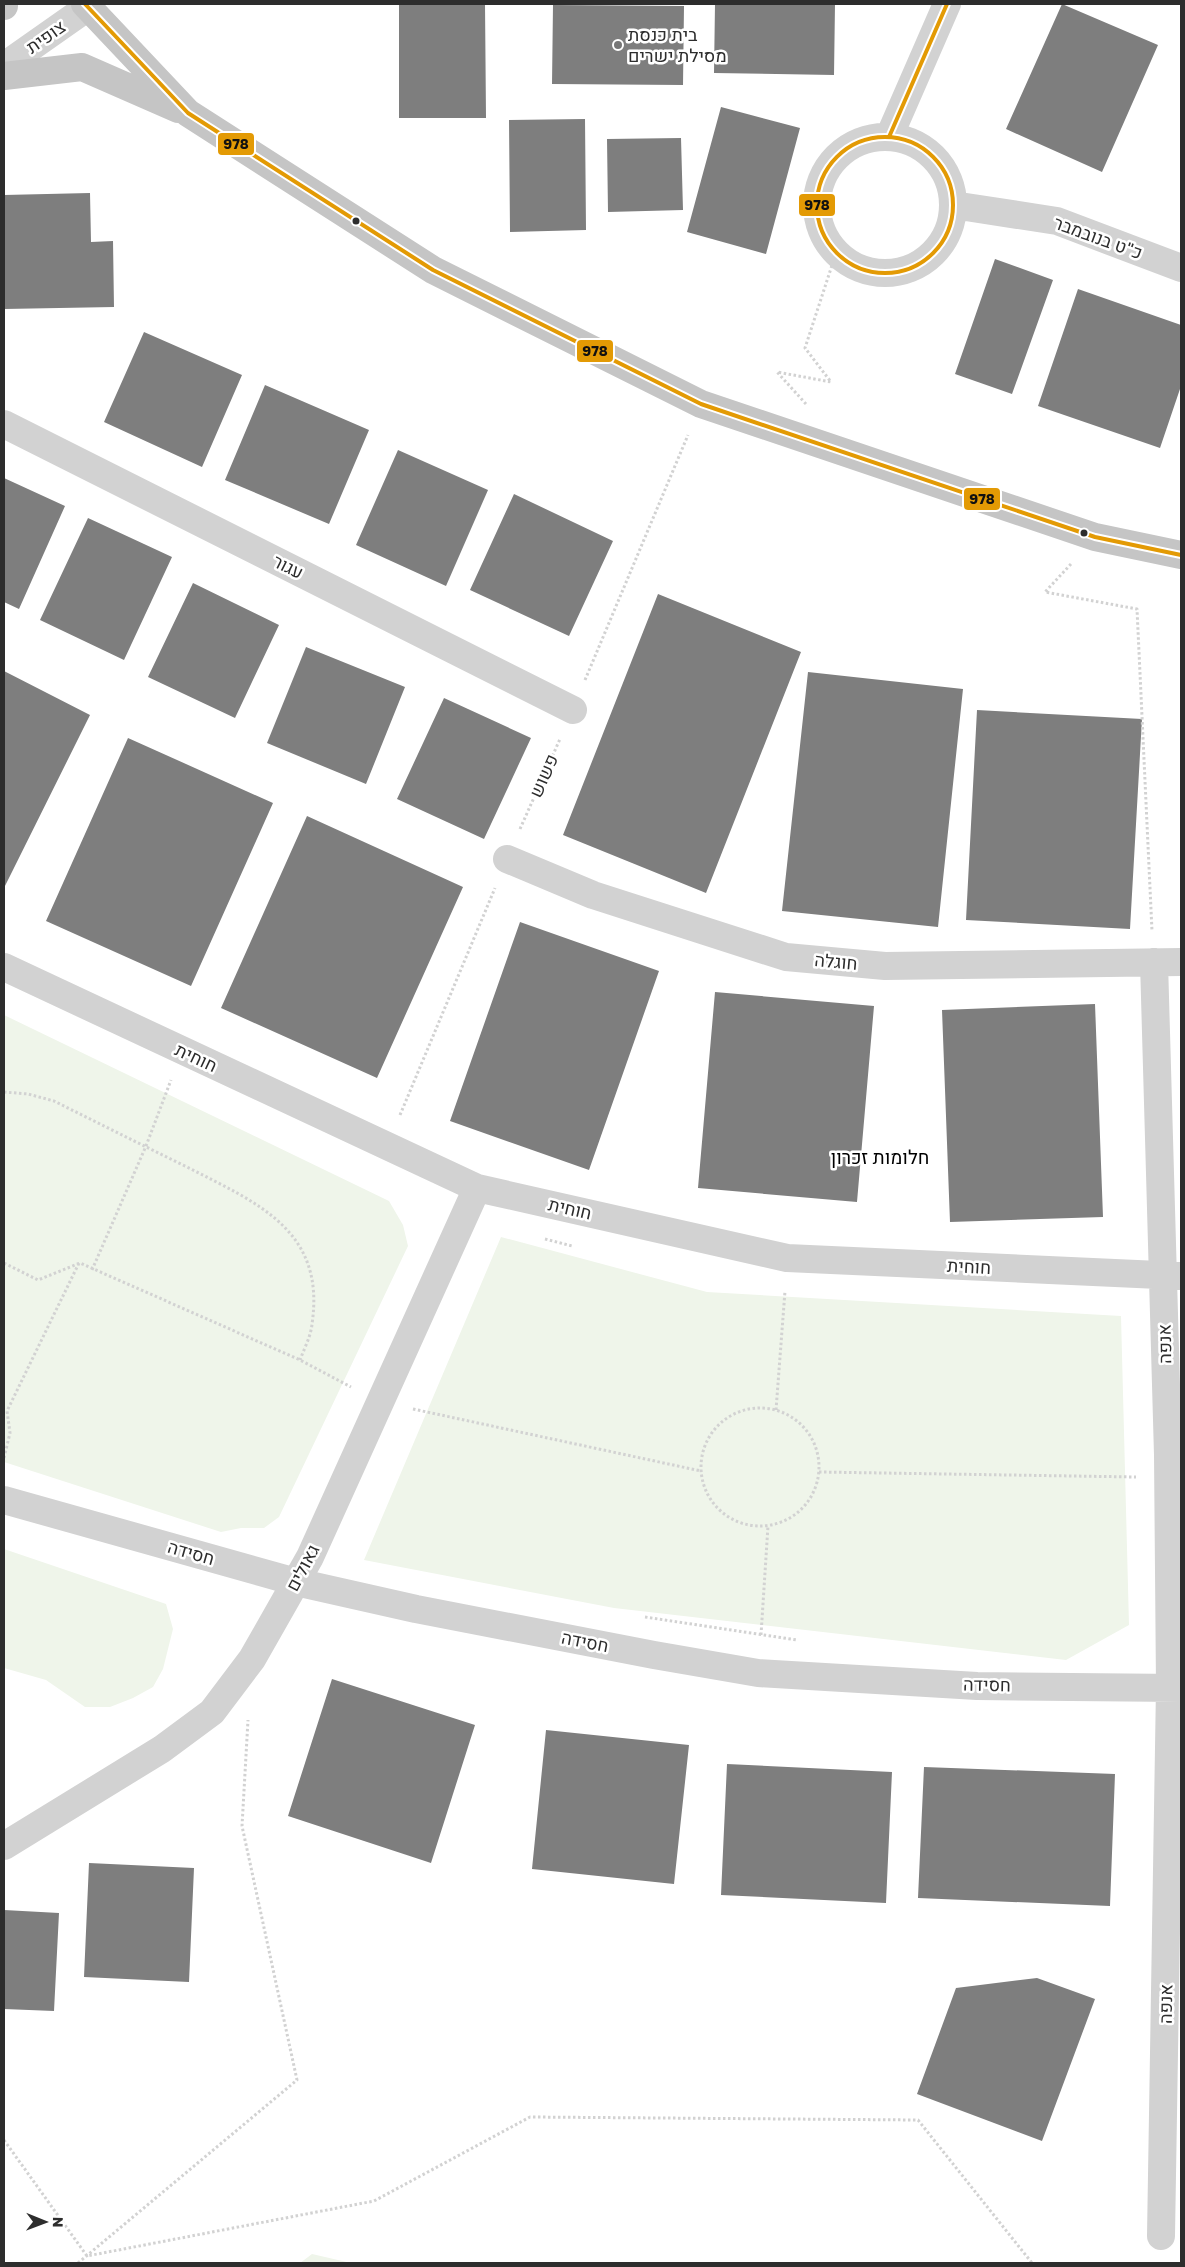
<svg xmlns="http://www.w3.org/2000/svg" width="1185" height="2267" font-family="'Golos Text',Heebo,sans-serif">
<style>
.green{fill:#eff5ea}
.building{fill:#7e7e7e}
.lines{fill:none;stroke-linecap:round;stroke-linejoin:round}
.path{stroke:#d2d2d2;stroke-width:3;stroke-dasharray:2.5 2.5;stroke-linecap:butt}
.minor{stroke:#d2d2d2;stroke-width:28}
.major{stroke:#c5c5c5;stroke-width:28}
.bus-1-casing{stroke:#fff;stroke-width:8}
.bus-1{stroke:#e39a04;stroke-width:4}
.poi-dot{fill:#767676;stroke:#fff;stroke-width:2}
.bus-dot{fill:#2d2d2d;stroke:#fff;stroke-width:2}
.labels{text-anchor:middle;stroke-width:5;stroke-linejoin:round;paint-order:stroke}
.poi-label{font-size:18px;fill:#2d2d2d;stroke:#fff;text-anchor:start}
.street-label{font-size:18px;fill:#2d2d2d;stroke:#fff}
.neighbourhood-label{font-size:19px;fill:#000;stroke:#fff}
.line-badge{stroke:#fff;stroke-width:2}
.pale-badge-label{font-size:14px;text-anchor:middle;font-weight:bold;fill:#111}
</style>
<rect width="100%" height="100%" fill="#fff"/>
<path class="green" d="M4 1015 389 1201 403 1225 408 1246 279 1517 264 1528H241L221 1532 4 1462Z
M501 1237 707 1292 1121 1316 1129 1625 1066 1660 614 1608 364 1560Z
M4 1549 166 1604 173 1629 163 1669 153 1687 133 1698 110 1707H85L46 1680 4 1668Z
M312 2254 351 2263H300Z"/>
<path class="building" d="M399 4H485L486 118H399Z
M715 4H835L834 75 714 73Z
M1062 4 1158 45 1102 172 1006 129Z
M553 5 684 6 683 85 552 84Z
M721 107 800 128 766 254 687 232Z
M585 119 586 230 510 232 509 120Z
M681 138 683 210 608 212 607 139Z
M90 193 91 242 113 241 114 307 4 309V195Z
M995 259 1053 280 1012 394 955 374Z
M1078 289 1181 325V386L1160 448 1038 406Z
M144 332 242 375 202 467 104 422Z
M265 385 369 430 329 524 225 480Z
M398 450 488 490 446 586 356 545Z
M4 478 65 506 19 609 4 602Z
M514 494 613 541 569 636 470 590Z
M88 518 172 557 124 660 40 620Z
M193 583 279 625 235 718 148 677Z
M658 594 801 652 706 893 563 835Z
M306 647 405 687 366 784 267 743Z
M4 671 90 715 4 888Z
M808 672 963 689 938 927 782 911Z
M444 698 531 738 484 839 397 799Z
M977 710 1142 719 1130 929 966 920Z
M128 738 273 803 191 986 46 921Z
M307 816 463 887 377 1078 221 1008Z
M520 922 659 971 589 1170 450 1121Z
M715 992 874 1006 857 1202 698 1188Z
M1095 1004 1103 1217 950 1222 942 1010Z
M332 1679 475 1725 431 1863 288 1816Z
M546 1730 689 1745 674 1884 532 1869Z
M727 1764 892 1772 886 1903 721 1895Z
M924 1767 1115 1774 1110 1906 918 1898Z
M89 1863 194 1868 189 1982 84 1977Z
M4 1910 59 1913 54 2011 4 2009Z
M1037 1978 1095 1999 1042 2141 917 2094 956 1988Z"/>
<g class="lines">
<path class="path" d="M806 404 777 372 831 382 805 348 836 253
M1071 564 1045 592 1137 609 1152 931
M585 680 688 435
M520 829 560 739
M4 1092 28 1094 54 1101C98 1123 142 1145 187 1167 257 1203 326 1230 312 1324 311 1336 304 1349 300 1360
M400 1115 495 888
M545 1239 572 1246
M4 1263 38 1280 80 1263 300 1360 351 1387
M92 1270 146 1146 171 1080
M701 1467a59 59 0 1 1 118 0a59 59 0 1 1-118 0Z
M413 1409 701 1471
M776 1410 785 1291
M4 1458 10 1433 7 1411 79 1263
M819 1472 1136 1477
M645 1617 797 1640
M761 1635 768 1526
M4 2140 87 2256 374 2201 530 2117 918 2120 1032 2263
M78 2263 297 2080 242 1826 248 1720"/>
<path class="minor" d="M4 66 88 7
M889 137 947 4
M817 205a68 68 0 1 1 136 0a68 68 0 1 1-136 0Z
M953 205 1057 221 1181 268
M4 424 573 710
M507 859 593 895 786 957 885 966 1181 962
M1154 962 1168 1455 1170 1687 1161 2236
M4 967 477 1188 787 1258 1181 1276
M4 1500 296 1582 416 1609 654 1655 758 1673 977 1686 1181 1688
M4 1846 162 1749 212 1712 252 1659 310 1557 477 1188"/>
<path class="major" d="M85 4 188 113 433 270 701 404 1095 537 1181 555
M4 6V4
M4 76 82 67 178 109"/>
<defs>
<path id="bus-1" d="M85 4 188 113 433 270 701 404 1095 537 1181 555
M889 137 947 4
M817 205a68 68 0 1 1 136 0a68 68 0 1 1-136 0Z"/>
</defs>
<use href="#bus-1" class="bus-1-casing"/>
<use href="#bus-1" class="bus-1"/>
</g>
<circle class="poi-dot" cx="618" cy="45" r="5"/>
<g class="bus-dot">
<circle cx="356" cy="221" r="4.5"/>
<circle cx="1084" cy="533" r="4.5"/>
</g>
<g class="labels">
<g class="poi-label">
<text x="628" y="41">בית כנסת<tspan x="628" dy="21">מסילת ישרים</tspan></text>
</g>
<g class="street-label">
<text transform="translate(46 37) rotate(-35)" y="6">צופית</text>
<text transform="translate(1098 238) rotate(20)" y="6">כ"ט בנובמבר</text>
<text transform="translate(288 567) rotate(27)" y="6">עגור</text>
<text transform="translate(544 776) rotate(-66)" y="6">פשוש</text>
<text transform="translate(836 962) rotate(5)" y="6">חוגלה</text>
<text transform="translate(196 1058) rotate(25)" y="6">חוחית</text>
<text transform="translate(570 1209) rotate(13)" y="6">חוחית</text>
<text transform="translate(969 1267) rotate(3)" y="6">חוחית</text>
<text transform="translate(1165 1344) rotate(-91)" y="6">אנפה</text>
<text transform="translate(191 1553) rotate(16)" y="6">חסידה</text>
<text transform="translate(303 1568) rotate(-62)" y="6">גאולים</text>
<text transform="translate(585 1642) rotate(11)" y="6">חסידה</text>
<text transform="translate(987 1685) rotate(1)" y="6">חסידה</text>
<text transform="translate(1166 2004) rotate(-89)" y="6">אנפה</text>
</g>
<g class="neighbourhood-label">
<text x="880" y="1164">חלומות זכרון</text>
</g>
</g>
<g class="line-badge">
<rect x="217" y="132" width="38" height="24" rx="5" fill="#e39a04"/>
<rect x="798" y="193" width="38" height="24" rx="5" fill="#e39a04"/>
<rect x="576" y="339" width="38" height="24" rx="5" fill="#e39a04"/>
<rect x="963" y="487" width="38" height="24" rx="5" fill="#e39a04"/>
</g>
<g class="pale-badge-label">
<text x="236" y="149">978</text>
<text x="817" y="210">978</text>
<text x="595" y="356">978</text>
<text x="982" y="504">978</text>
</g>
<rect width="1185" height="2267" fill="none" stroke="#2d2d2d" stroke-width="10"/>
<g transform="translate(45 2222) rotate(91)" stroke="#ffffff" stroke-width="4" paint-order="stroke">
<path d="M0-4L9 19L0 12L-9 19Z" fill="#2d2d2d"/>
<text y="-8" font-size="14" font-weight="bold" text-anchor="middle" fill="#2d2d2d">N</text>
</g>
</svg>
